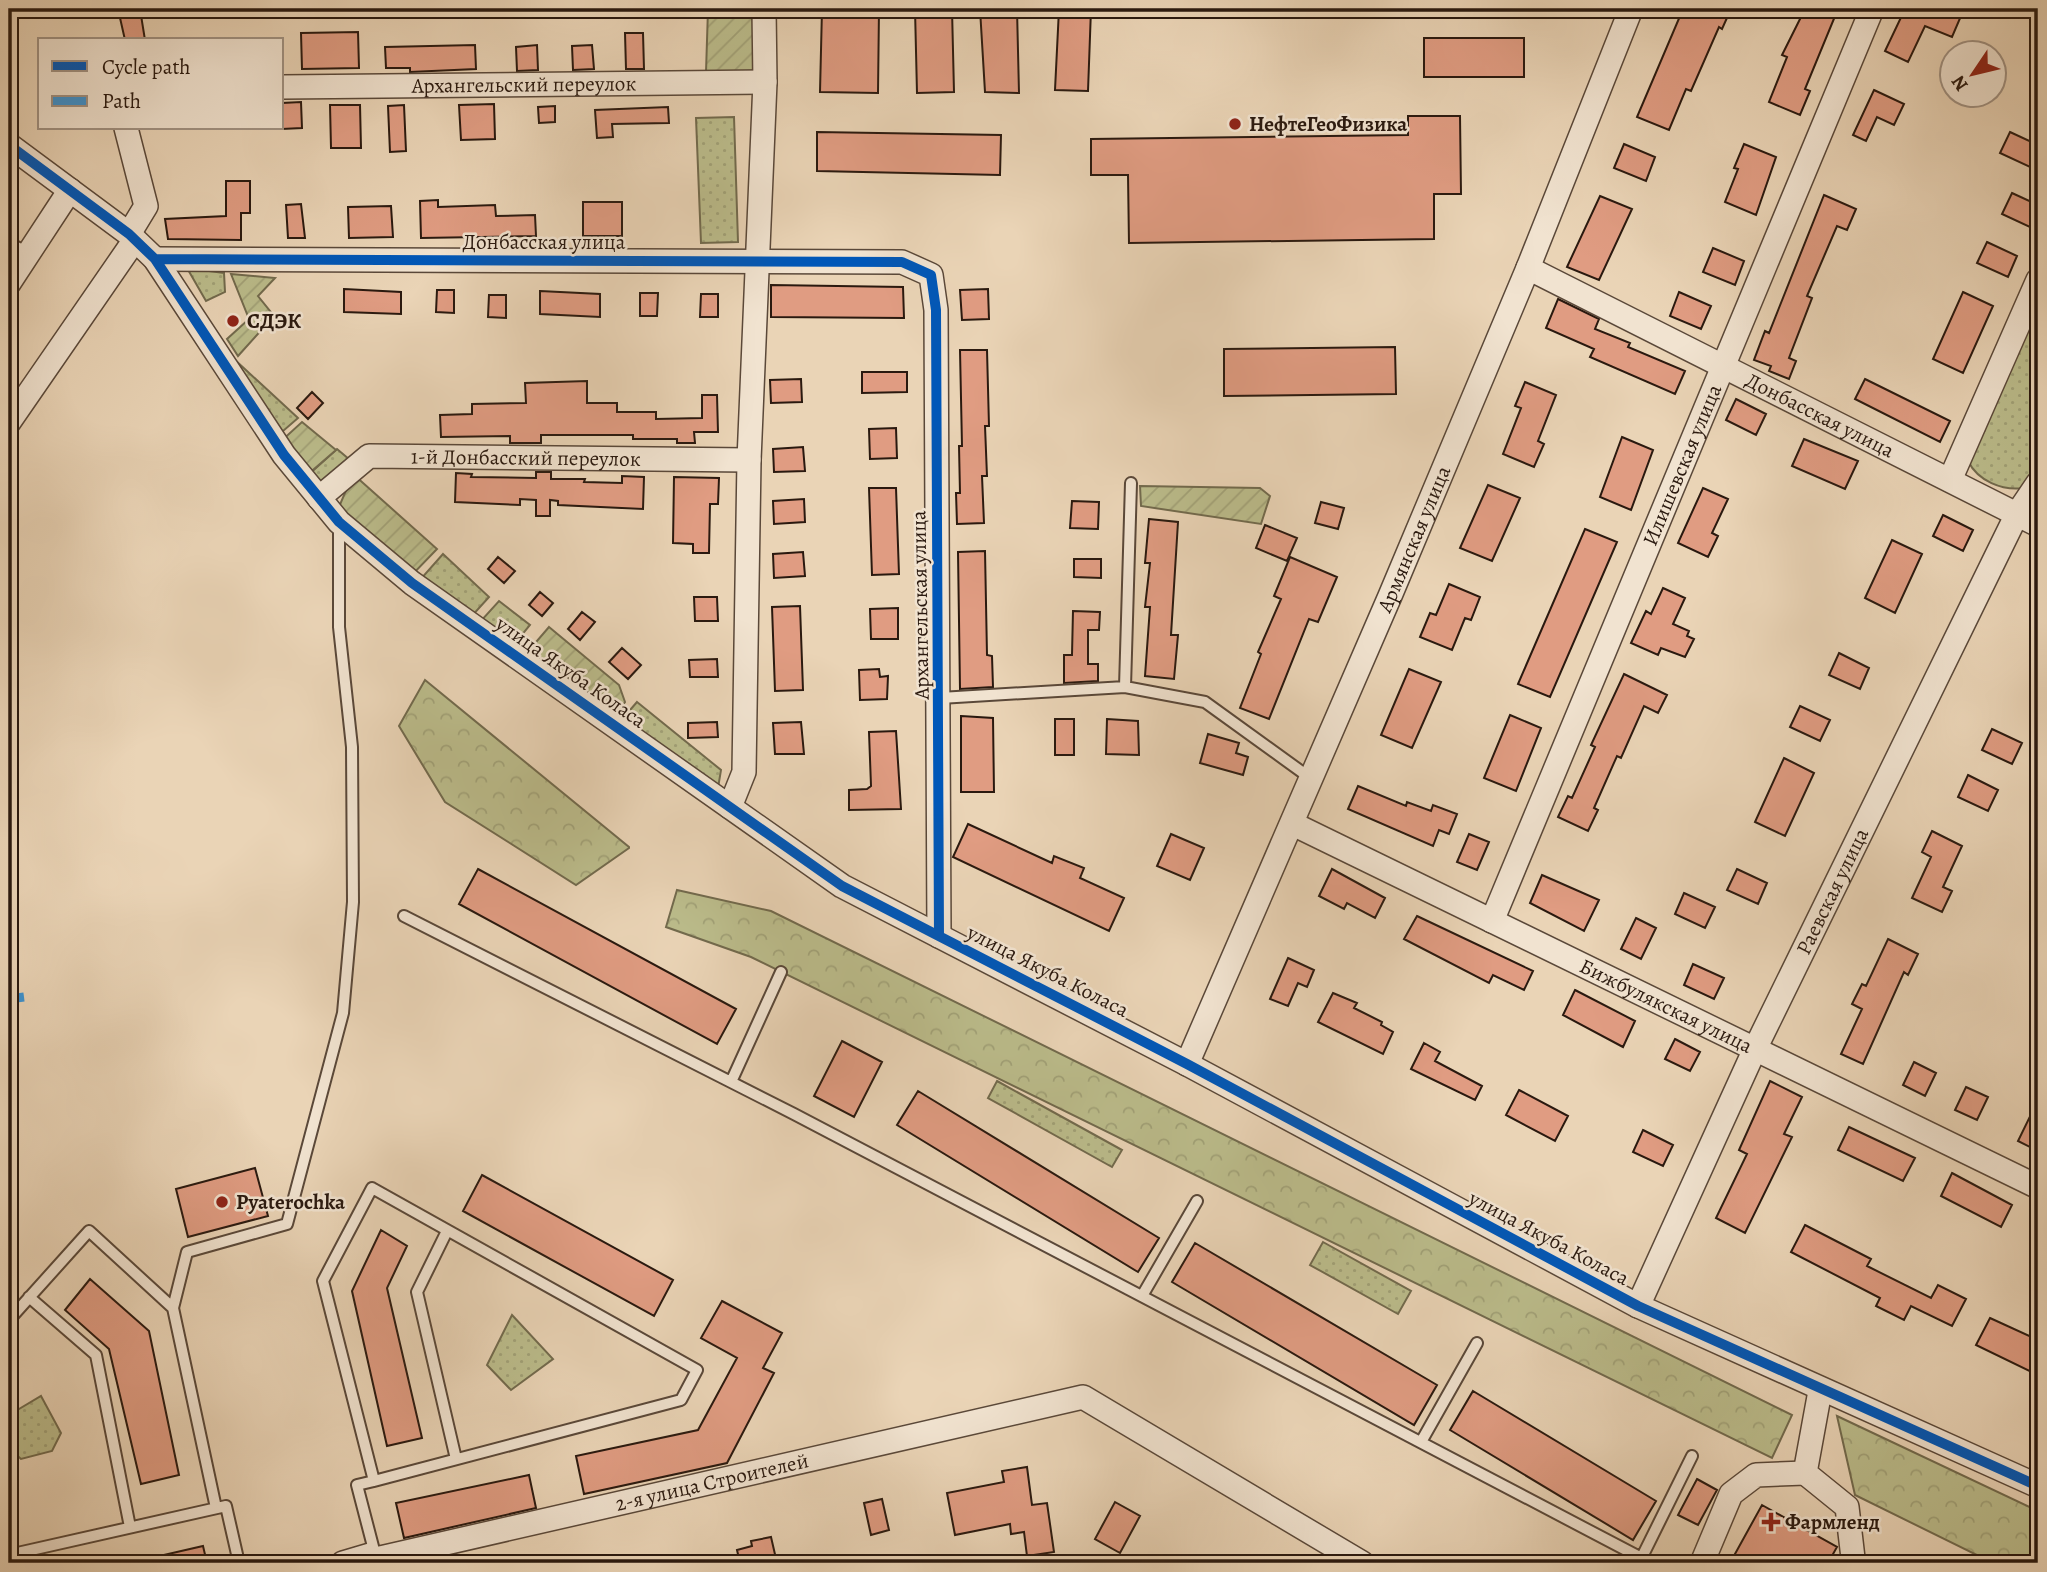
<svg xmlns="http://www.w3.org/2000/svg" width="2047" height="1572" font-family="Alegreya,serif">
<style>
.grass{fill:url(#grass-dots);stroke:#726a4d;stroke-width:2}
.forest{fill:url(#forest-crowns);stroke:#726a4d;stroke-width:2}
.garden{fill:url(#garden-furrows);stroke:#726a4d;stroke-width:2}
.building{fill:#e09c82;stroke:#2a190f;stroke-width:2}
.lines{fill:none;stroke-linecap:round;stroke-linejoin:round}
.service-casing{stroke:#5a4839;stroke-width:14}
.minor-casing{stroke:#5a4839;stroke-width:26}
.service{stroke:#f1e3d0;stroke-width:10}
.minor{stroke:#f1e3d0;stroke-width:23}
.quiet{stroke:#3c93d2;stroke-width:9;stroke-dasharray:18 9;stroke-linecap:butt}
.cycleway-casing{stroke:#f1e3d0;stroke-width:15}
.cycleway{stroke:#0057b8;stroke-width:10}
.poi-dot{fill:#8f2418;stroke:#f1e3d0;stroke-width:2.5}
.labels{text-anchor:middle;stroke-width:5;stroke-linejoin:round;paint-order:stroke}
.street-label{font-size:21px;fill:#2a190f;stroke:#f1e3d0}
.poi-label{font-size:21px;font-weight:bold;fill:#2a190f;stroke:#f1e3d0;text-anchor:start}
</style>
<defs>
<pattern id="grass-dots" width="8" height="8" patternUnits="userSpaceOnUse" patternTransform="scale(1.75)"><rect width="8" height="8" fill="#bbbc8b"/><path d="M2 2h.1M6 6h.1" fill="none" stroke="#a1a177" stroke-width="1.8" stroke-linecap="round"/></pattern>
<pattern id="forest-crowns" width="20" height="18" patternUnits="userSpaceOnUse" patternTransform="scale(1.75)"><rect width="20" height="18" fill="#bbbc8b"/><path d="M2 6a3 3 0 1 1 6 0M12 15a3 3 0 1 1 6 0" fill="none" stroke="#a1a177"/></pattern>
<pattern id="garden-furrows" width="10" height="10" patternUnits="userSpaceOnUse" patternTransform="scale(1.75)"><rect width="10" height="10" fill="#bbbc8b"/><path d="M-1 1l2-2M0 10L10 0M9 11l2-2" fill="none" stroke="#a1a177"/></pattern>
</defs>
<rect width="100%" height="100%" fill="#ead4b6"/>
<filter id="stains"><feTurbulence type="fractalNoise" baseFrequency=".00286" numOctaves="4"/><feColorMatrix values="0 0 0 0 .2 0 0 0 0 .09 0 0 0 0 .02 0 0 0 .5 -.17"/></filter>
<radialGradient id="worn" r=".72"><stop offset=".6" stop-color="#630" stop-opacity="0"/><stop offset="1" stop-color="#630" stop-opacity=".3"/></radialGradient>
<path class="grass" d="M734 117 738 242 701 243 696 118Z
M187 268 224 273 225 292 206 301Z
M2038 303V466L2024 488C2002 491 1978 481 1968 461Z
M234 359 298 418 275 438Z
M337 449 356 465 321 494 306 477Z
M443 554 489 597 471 617 419 581Z
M499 601 530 625 512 647 479 623Z
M637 702 721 770 717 794 617 725Z
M997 1081 1122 1150 1112 1167 988 1098Z
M1323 1242 1411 1291 1398 1314 1310 1265Z
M512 1315 553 1359 511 1390 487 1365Z
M41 1396 61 1433 52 1451 21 1459 9 1448V1415Z"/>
<path class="forest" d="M425 680 629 847V848L576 885 445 802 399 726Z
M677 890 771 911 1792 1415 1772 1458 751 957 666 927Z
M1837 1416 2038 1511V1563H1993L1855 1495Z"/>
<path class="garden" d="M708 9H759L762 76 706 72Z
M231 274 275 278 258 296 274 316 238 356 227 339 249 319Z
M302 422 336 450 306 476 279 443Z
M353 474 437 549 411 576 336 514Z
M1140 486 1260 488 1270 496 1261 524 1141 506Z
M549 627 619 685 625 702 611 720 524 656Z"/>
<path class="building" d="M118 9H140L145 40H125Z
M822 9H879L878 93 820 92Z
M915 9H952L954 92 917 93Z
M980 9H1017L1019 93 985 92Z
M1059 9H1091L1088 91 1055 90Z
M1683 9H1731L1722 29 1719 27 1691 91 1686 89 1669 130 1637 117Z
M1805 9H1838L1805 89 1810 91 1800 115 1769 102 1787 57 1782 55Z
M1905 9H1964L1952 37 1925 26 1908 62 1885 51Z
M358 32 359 68 302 69 301 33Z
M625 33H643L644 69H626Z
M1424 38H1524V77H1424Z
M475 45 476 69 410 72V68H386L385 47Z
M537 45 538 70 517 71 516 47Z
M592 45 594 69 573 70 572 46Z
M1874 90 1904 104 1894 125 1877 117 1866 141 1853 135Z
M301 102 302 128 282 129V103Z
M494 104 495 139 461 140 459 105Z
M330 105H360L361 148H331Z
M404 105 406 151 390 152 388 106Z
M555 106V122L539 123 538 107Z
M668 107 669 123 612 124 613 137 597 138 595 110Z
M1408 116H1460L1461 194H1434V239L1129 243 1128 175H1091V139L1408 135Z
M817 132 1001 135 1000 175 817 171Z
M2010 132 2038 145 2030 167 2000 153Z
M1624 144 1655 157 1646 181 1614 168Z
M1744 144 1776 157 1756 215 1725 202 1738 169 1734 168Z
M226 181H250V213H241V240L168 239 165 219 226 216Z
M2012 193 2038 205V215L2032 228 2002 214Z
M1824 195 1856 209 1847 230 1837 226 1807 296 1812 298 1789 358 1796 361 1789 379 1769 371 1771 366 1754 360 1765 331 1769 333Z
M1600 196 1632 209 1599 280 1567 267Z
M438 200V207L495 205 496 216 535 215 536 236 421 238 420 201Z
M583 202H622V236H583Z
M301 204 305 238H288L286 205Z
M391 206 393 237 349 238 348 207Z
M1987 242 2017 256 2008 277 1977 263Z
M1713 248 1744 261 1735 285 1703 272Z
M771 285 903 287 904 318 771 317Z
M344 289 401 292V314L344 312Z
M988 289 989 319 962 320 960 290Z
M437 290H454V313L436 312Z
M540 291 600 294V317L540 314Z
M1679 292 1711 306 1701 329 1670 316Z
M1963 292 1993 306 1963 373 1933 359Z
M640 293H658L657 316H640Z
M701 294H718V317H700Z
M489 295H506V318L488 317Z
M1558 299 1599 319 1595 329 1630 343 1628 347 1685 371 1675 394 1590 357 1594 349 1546 328Z
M1395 347 1396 394 1224 396V349Z
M960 350H987L989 426H985L987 476H982L984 523 957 524 956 493H960L959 446H962Z
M862 372H907V392L862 393Z
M801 379 802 402 771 403 770 380Z
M1865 379 1950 421 1940 442 1855 399Z
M587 381V403H617V412H656V419L702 418V395H717L718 432H694L695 443H677V439H633V435H541V443H510V436L441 437 440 415 472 414V404L526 403 525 383Z
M1525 382 1556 395 1538 441 1544 444 1534 467 1503 454 1521 408 1515 406Z
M312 392 323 403 308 419 297 408Z
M1736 399 1766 414 1756 435 1726 420Z
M896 428 897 458 870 459 869 429Z
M1622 437 1653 450 1631 510 1600 497Z
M1804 439 1858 461 1845 489 1792 466Z
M803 447 805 471 774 472 773 449Z
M536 472H551V479H585L584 482 622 483V476L644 477 643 509 558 505V501L550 500V516H536V500L520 499V505L455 502 456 473 472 474 471 477 536 478Z
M674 477 719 478 718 504H710L709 553H693V544L673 543Z
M1488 485 1520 498 1492 561 1460 548Z
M869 488H896L899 574 872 575Z
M1703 488 1728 499 1712 533 1718 536 1708 557 1678 543Z
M804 499 805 522 774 524 773 501Z
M1072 501 1099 502 1098 529 1070 528Z
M1321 502 1344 508 1338 529 1315 523Z
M1943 515 1973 530 1963 551 1933 536Z
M1149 519 1178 522 1171 635H1178L1174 679 1145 676 1150 607H1145L1150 563H1145Z
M1265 525 1297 538 1287 561 1256 548Z
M1585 529 1617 542 1550 697 1518 684Z
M1892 540 1922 554 1895 613 1865 598Z
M985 551 987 655 992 656 993 687 960 689 958 552Z
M803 552 805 576 774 578 773 554Z
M498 557 515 571 504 583 488 569Z
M1290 557 1337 577 1318 622 1309 619 1269 719 1240 708 1261 654 1258 652 1281 599 1274 596Z
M1074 559H1101V578L1074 577Z
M1449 584 1480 597 1471 620 1465 618 1452 650 1420 637 1430 613 1436 615Z
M1663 588 1685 598 1673 624 1689 631 1687 636 1694 639 1685 657 1661 648 1658 655 1631 643 1646 611 1651 614Z
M540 592 553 603 542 616 529 605Z
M694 597H717L718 621H695Z
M800 606 803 690 775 691 772 607Z
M898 608V639H871L870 609Z
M1073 611 1100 612 1099 630H1088V664H1098V681L1064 683V655H1072Z
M582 612 595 622 580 640 568 629Z
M622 648 641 665 628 679 609 662Z
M1839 653 1869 668 1860 689 1829 675Z
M717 659 718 677H690L689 660Z
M879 669 880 677 888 676 887 699 860 700 859 670Z
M1409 669 1441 682 1412 748 1381 735Z
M1624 674 1667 695 1658 713 1644 706 1621 758 1617 756 1594 808 1598 810 1588 831 1558 817 1568 796 1572 798 1595 747 1591 745Z
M1800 706 1830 720 1820 741 1790 727Z
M1510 715 1541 728 1516 791 1484 778Z
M961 716 993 718 994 792H961Z
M1055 719H1074V755H1055Z
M1107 719 1138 721 1139 755 1106 754Z
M717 722 718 737 688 738V723Z
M801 722 804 754H775L773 723Z
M1992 729 2022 743 2012 764 1982 750Z
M896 731 901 809 849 810V790L867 789 871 786 869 732Z
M1208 734 1239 743 1236 753 1248 757 1243 775 1200 763Z
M1784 758 1814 773 1785 836 1755 822Z
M1968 775 1998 790 1988 811 1958 797Z
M1358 786 1406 806 1407 802 1431 811 1433 805 1457 814 1449 834 1439 830 1433 846 1348 809Z
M968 824 1052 863 1054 856 1084 868 1080 878 1124 898 1109 931 953 857Z
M1932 831 1962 846 1943 887 1952 891 1942 912 1912 898 1931 857 1922 852Z
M1171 834 1204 848 1190 880 1157 866Z
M1469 834 1489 842 1477 870 1457 862Z
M478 869 736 1009 717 1044 459 904Z
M1332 869 1385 898 1375 918 1347 903 1344 909 1319 896Z
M1737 869 1767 883 1758 904 1727 890Z
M1542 875 1599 900 1584 931 1530 903Z
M1684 893 1715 907 1705 928 1675 914Z
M1417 916 1533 971 1524 990 1493 975 1489 983 1404 939Z
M1636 918 1656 928 1641 959 1621 949Z
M1888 939 1918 954 1908 975 1904 972 1863 1064 1841 1054 1862 1009 1852 1004 1862 984 1866 986Z
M1288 958 1314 970 1307 987 1298 983 1288 1006 1270 999Z
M1693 964 1724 978 1714 999 1684 985Z
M1575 990 1635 1021 1623 1047 1563 1015Z
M1333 993 1357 1003 1354 1008 1382 1022 1381 1025 1393 1032 1383 1054 1318 1022Z
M1675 1039 1700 1052 1690 1071 1665 1059Z
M842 1041 882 1062 854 1117 814 1096Z
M1424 1043 1440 1052 1435 1061 1482 1086 1475 1100 1411 1069Z
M1914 1062 1936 1073 1925 1096 1903 1085Z
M1770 1081 1802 1097 1784 1134 1792 1137 1745 1233 1716 1218 1747 1154 1739 1150Z
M1966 1087 1988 1097 1977 1120 1955 1110Z
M1519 1090 1568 1116 1555 1141 1506 1115Z
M918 1091 1159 1238 1138 1272 897 1125Z
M2038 1100V1151L2018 1141Z
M1849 1127 1915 1158 1903 1181 1838 1150Z
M1643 1130 1673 1145 1663 1166 1633 1152Z
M255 1168 268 1216 188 1237 176 1189Z
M1952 1173 2012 1205 2001 1227 1941 1196Z
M482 1175 673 1280 654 1316 463 1211Z
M1805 1225 1871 1259 1867 1266 1931 1298 1938 1285 1966 1299 1952 1326 1911 1306 1904 1320 1876 1306 1880 1298 1791 1252Z
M381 1230 407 1246 387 1288 422 1438 387 1446 352 1291Z
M1195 1243 1437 1385 1414 1425 1172 1282Z
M90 1279 149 1331 179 1475 141 1484 109 1349 65 1310Z
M722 1301 782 1333 763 1368 774 1373 727 1463 584 1494 576 1456 698 1430 737 1358 701 1338Z
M1990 1318 2038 1340V1375L1976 1345Z
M1473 1391 1656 1501 1633 1540 1450 1430Z
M1027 1467 1032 1505 1047 1503 1054 1552 1027 1556 1024 1532 1011 1534 1010 1524 955 1535 947 1493 1004 1482 1002 1471Z
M529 1475 536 1508 404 1538 396 1503Z
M1697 1479 1717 1490 1698 1525 1678 1515Z
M882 1499 889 1530 871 1535 864 1503Z
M1115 1502 1140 1516 1120 1553 1095 1539Z
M1762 1505 1837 1547 1828 1563H1730Z
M771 1537 777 1563H740L737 1550 752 1546 751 1541Z
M203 1546 207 1563H156L155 1557Z"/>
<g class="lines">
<defs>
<path id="service" d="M9 243 28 253 9 260
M1131 483 1125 687 1205 702 1313 780
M940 698 1125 687
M404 916 794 1114 1651 1563
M731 1082 781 972
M447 1231 417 1292 456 1459
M1142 1296 1197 1201
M29 1297 96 1355 130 1527
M173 1308 187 1252 287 1224 343 1013 353 902 352 747 339 627V525
M9 1320 89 1231 173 1308 216 1508
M1421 1442 1477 1343
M374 1481 323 1281 372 1188 697 1370 681 1400 374 1481 357 1485 376 1558
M9 1549 13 1554 226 1506 239 1563
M1641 1559 1692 1456"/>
<g id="minor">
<path id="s1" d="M282 87 765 82"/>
<path d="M126 128 146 206 129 234"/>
<path d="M9 145 129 234 155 259 284 455 339 522 412 583 842 886 1187 1064 1638 1306 2038 1486"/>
<path d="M155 259 902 262 931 275 936 310 939 936"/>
<path id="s2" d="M1528 268 2038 525"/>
<path d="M9 283 70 190"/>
<path d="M9 422 134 241"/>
<path d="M1950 480 2038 280"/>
<path id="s3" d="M319 498 369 456 749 460"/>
<path d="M730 807 744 772 749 460 765 82 764 9"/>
<path id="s4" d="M1293 824 2038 1187"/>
<path id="s5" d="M1492 921 1872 9"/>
<path id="s6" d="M1187 1064 1390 596 1528 268 1631 9"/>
<path id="s7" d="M1638 1306 1755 1049 2017 514 2038 483"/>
<path d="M1820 1391 1805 1473 1847 1507 1853 1558 1851 1563"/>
<path id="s8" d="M343 1563 370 1555 376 1559 1083 1397 1362 1563"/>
<path d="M1702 1563 1731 1494 1756 1475 1805 1473"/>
</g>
</defs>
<use href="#service" class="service-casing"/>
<use href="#minor" class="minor-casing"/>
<use href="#service" class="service"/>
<use href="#minor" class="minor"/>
<path class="quiet" d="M9 999 24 997"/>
<defs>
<path id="cycleway" d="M9 145 129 234 155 259 284 455 339 522 412 583 842 886 1187 1064 1638 1306 2038 1486
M155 259 902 262 931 275 936 310 939 936"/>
</defs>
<use href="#cycleway" class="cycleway-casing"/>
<use href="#cycleway" class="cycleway"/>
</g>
<g class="poi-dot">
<circle cx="1235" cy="124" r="7"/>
<circle cx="233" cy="321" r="7"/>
<circle cx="222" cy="1202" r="7"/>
<path d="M1767.5 1511.5h7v7h7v7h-7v7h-7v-7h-7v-7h7z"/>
</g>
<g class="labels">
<g class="street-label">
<text dy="7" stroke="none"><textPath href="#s1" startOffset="242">Архангельский переулок</textPath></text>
<text x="544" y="249">Донбасская улица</text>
<text dy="7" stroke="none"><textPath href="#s2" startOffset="327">Донбасская улица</textPath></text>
<text dy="7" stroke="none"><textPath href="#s3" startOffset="222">1-й Донбасский переулок</textPath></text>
<text dy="7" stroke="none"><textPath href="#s5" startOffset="494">Илишевская улица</textPath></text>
<text dy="7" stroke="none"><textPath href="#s6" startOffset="572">Армянская улица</textPath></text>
<text transform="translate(920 605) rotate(-91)" y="7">Архангельская улица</text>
<text transform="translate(571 672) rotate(35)" y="7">улица Якуба Коласа</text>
<text dy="7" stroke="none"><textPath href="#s7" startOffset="458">Раевская улица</textPath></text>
<text transform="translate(1048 971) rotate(27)" y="7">улица Якуба Коласа</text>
<text dy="7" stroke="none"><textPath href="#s4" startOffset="415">Бижбулякская улица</textPath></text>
<text transform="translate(1549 1238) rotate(28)" y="7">улица Якуба Коласа</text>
<text dy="7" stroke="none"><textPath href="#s8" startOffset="380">2-я улица Строителей</textPath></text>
</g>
<g class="poi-label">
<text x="1249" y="131">НефтеГеоФизика</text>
<text x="247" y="328">СДЭК</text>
<text x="236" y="1209">Pyaterochka</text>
<text x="1785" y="1529">Фармленд</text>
</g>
</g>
<rect width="2047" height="1572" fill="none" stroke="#ead4b6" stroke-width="35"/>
<rect x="10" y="10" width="2026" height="1551" fill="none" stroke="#2a190f" stroke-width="3.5"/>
<rect x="18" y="18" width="2012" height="1537" fill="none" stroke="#2a190f" stroke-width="2"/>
<rect x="38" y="38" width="245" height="91" fill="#f1e3d0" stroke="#a19283" stroke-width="2"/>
<rect x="52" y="61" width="35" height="10" fill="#0057b8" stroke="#a19283" stroke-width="2"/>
<text x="102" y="74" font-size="21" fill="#2a190f">Cycle path</text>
<rect x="52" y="96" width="35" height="10" fill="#3c93d2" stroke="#a19283" stroke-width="2"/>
<text x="102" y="108" font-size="21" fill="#2a190f">Path</text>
<g transform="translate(1973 74) rotate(235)"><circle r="33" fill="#f1e3d0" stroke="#a19283" stroke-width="2"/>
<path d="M0-5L12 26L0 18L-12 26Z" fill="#8f2418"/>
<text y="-10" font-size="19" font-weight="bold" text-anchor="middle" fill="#2a190f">N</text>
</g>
<rect width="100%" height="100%" filter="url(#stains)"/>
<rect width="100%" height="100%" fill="url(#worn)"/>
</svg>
